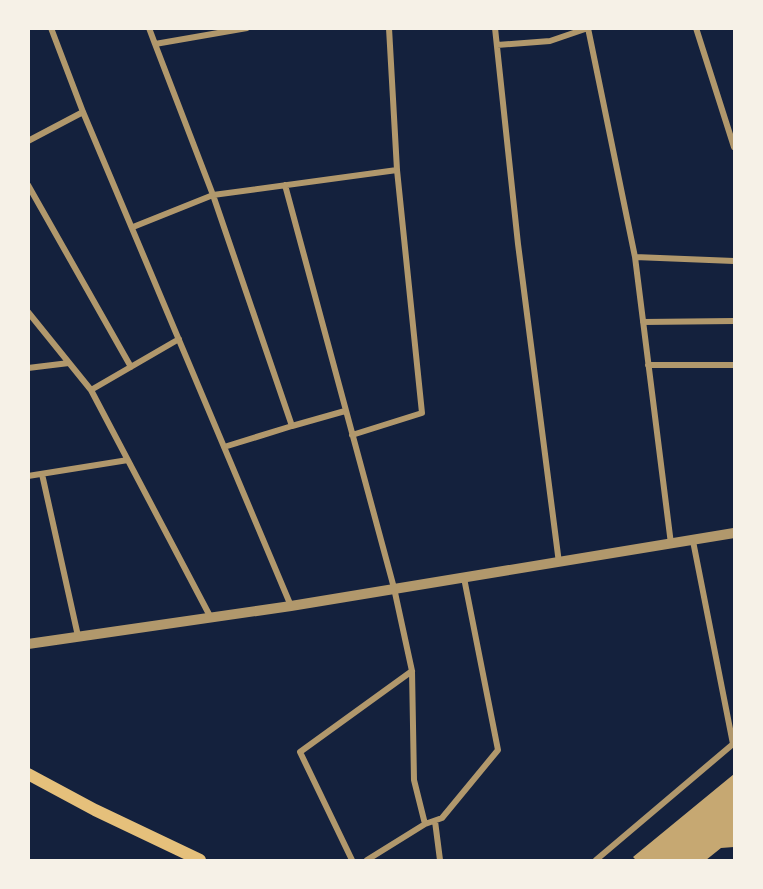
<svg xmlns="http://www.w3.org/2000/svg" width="763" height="889" font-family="Mulish,sans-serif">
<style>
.building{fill:#c6a872}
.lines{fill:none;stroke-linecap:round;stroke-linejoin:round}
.minor{stroke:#b1986c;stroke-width:6}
.tertiary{stroke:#b1986c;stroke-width:10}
.secondary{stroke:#e5c07b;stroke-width:12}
</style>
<rect width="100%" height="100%" fill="#14213d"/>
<path class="building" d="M734 774V847L721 848 706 860H636L633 857Z"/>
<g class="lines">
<path class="minor" d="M51 28 83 112 291 606
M149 28 155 44 247 28
M495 28 518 244 559 563
M588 28 635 257 671 544
M696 28 734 147
M155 44 213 195 292 426 224 447
M497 45 550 41 588 28
M28 141 83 112
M28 185 131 367
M285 185 394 588 412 671 414 780 425 824
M133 227 213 195 397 170
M635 257 734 261
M28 312 91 390 211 618
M643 322 734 321
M648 365H734
M28 368 69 363
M91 390 179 339
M292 426 345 411
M352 435 422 413 397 170 389 28
M42 474 78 636
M28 476 128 460
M435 821 440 860
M352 860 300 752 412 671
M367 860 425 824 442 818 498 750 464 578
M596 860 733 744 693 541"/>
<path class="tertiary" d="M28 644 291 606 734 533"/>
<path class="secondary" d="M28 774 95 810 200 860"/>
</g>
<rect width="763" height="889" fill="none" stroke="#f6f1e7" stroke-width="60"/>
</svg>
